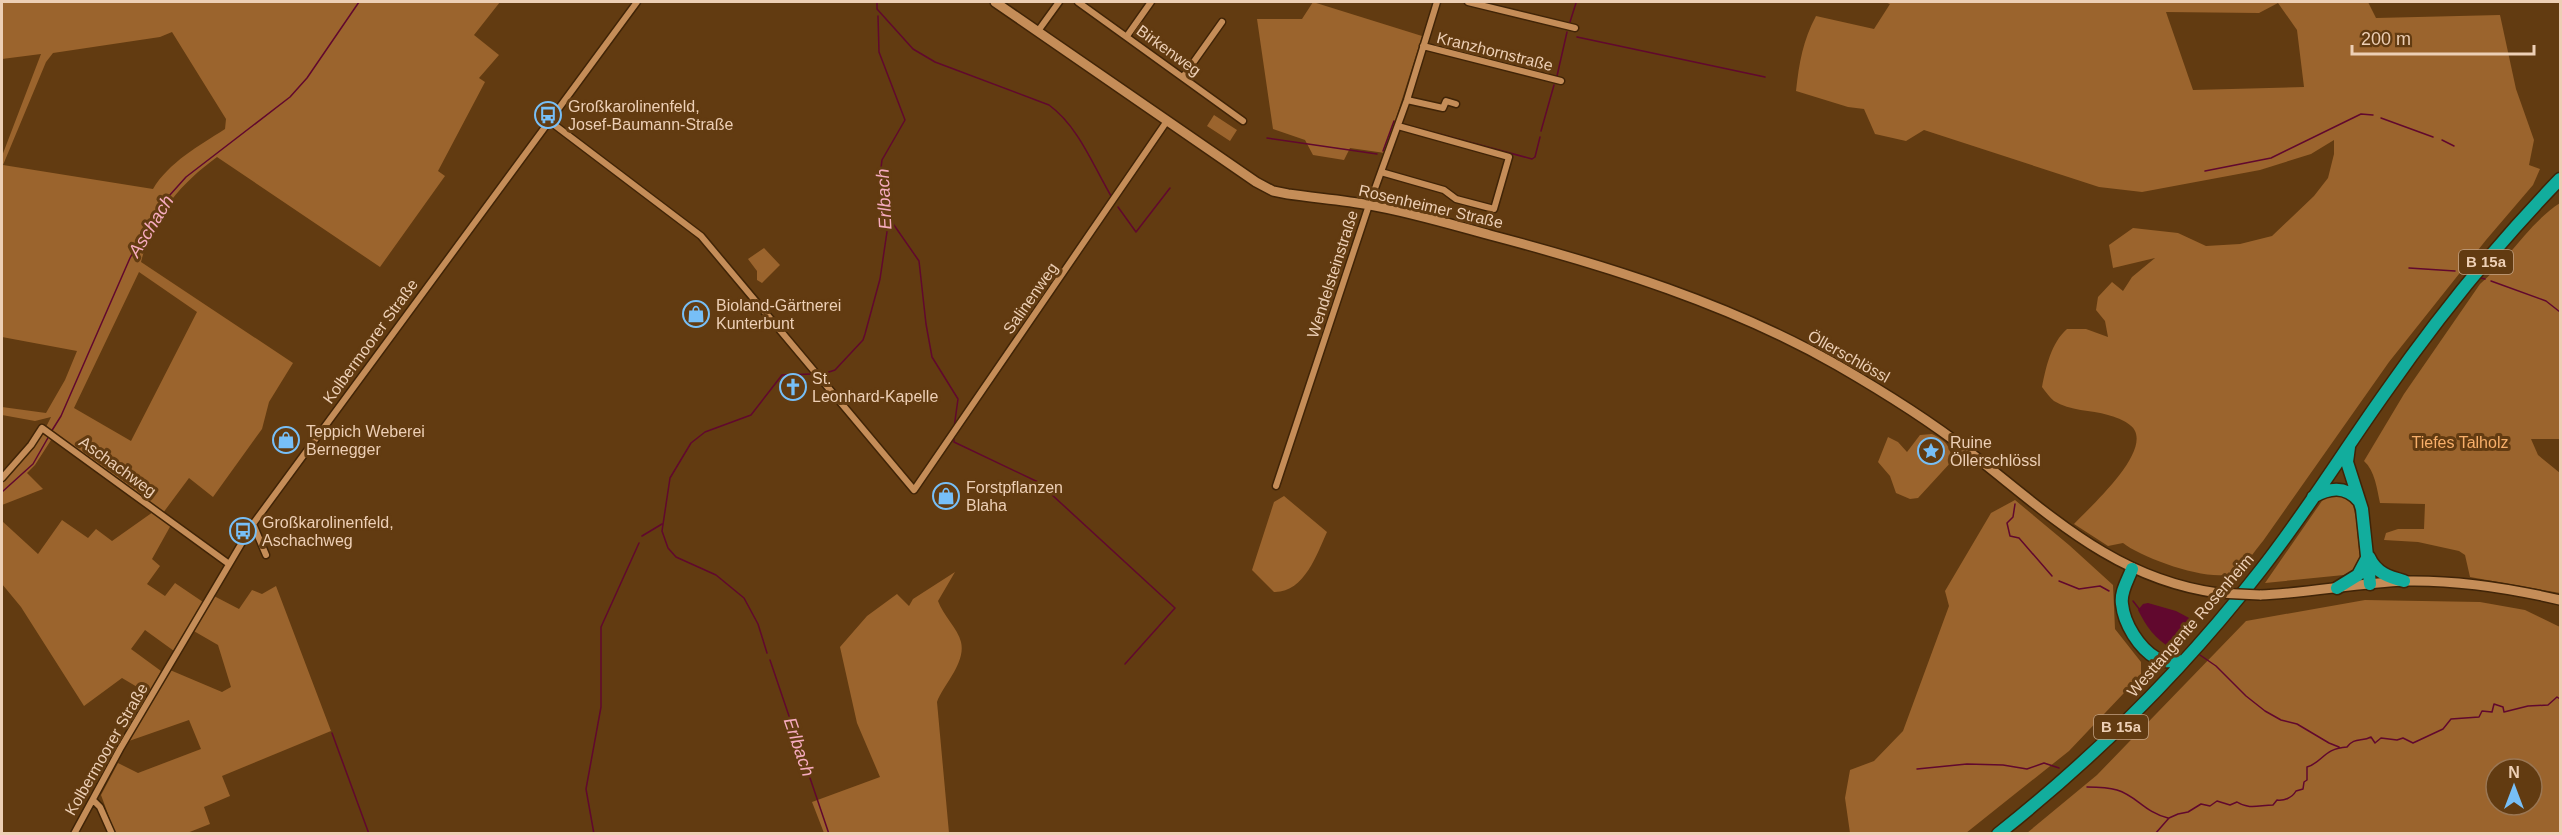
<svg xmlns="http://www.w3.org/2000/svg" width="2562" height="835" font-family="Arial,sans-serif">
<style>
.green{fill:#9b642d;fill-rule:evenodd}
.water{fill:#61082e}
.lines{fill:none;stroke-linecap:round;stroke-linejoin:round}
.stream{stroke:#61082e;stroke-width:1.5}
.street-casing{stroke:#402407;stroke-width:9}
.secondary-casing{stroke:#402407;stroke-width:12}
.highway-casing{stroke:#402407;stroke-width:15}
.street{stroke:#c58d58;stroke-width:6}
.secondary{stroke:#c58d58;stroke-width:9}
.highway{stroke:#12ad9d;stroke-width:12}
.secondary-bridge-casing{stroke:#402407;stroke-width:12;stroke-linecap:butt}
.secondary-bridge{stroke:#c58d58;stroke-width:9}
.labels{text-anchor:middle;stroke-width:6;stroke-linejoin:round;paint-order:stroke}
.shield{fill:#623b11;stroke:#c3a384;stroke-width:1.5}
.shield-label{font-size:15px;font-weight:bold;fill:#edcfb5}
.street-label{font-size:16px;fill:#edcfb5;stroke:#623b11}
.poi-label{font-size:16px;fill:#edcfb5;stroke:#623b11;text-anchor:start}
.park-label{font-size:16px;fill:#f8af6a;stroke:#623b11}
.water-label{font-size:18px;font-style:italic;fill:#f6abbe;stroke:#623b11}
</style>
<rect width="100%" height="100%" fill="#623b11"/>
<path class="green" d="M2 2H500L474 35 499 55 479 78 485 82 438 171 445 176 380 267 217 157C180 184 152 217 141 262L293 363 269 402 262 429 213 497 189 478 163 513 46 427 51 417 35 421 2 415V407L46 413 65 380 77 351 2 337V156L41 54 2 59ZM172 32 226 119 225 129C199 146 169 162 153 189L3 165 46 62 53 53 160 37ZM139 272 197 312 131 441 74 408Z
M1313 2 1422 36 1385 153 1350 148 1344 160 1313 155 1305 140 1273 129 1257 19H1302Z
M1885 2H2368L2376 18 2500 15 2516 89 2534 140 2529 165 2540 169 2533 185 2486 240 2389 362 2263 541C2254 551 2244 570 2230 574 2206 581 2142 558 2123 543L2108 546 2074 524C2090 507 2147 456 2135 431 2132 423 2116 417 2108 415 2091 410 2070 411 2054 401 2050 398 2046 392 2042 387 2046 367 2051 343 2067 329H2086L2108 337 2105 321 2096 310 2098 297 2112 282 2123 291 2132 277 2155 258 2113 268 2109 245 2133 228 2178 233 2206 246 2240 244 2272 236 2314 196 2328 178 2334 154V140L2311 154 2260 170 2142 192 2099 187 1924 130 1906 141 1875 134 1864 109 1848 107 1796 91C1799 63 1803 40 1816 16L1874 29 1890 4ZM2278 3 2297 30 2304 87 2193 90 2166 12 2259 13Z
M1214 115 1237 130 1230 141 1207 126Z
M2560 203V439H2531L2538 455 2560 473V593L2470 577 2465 555 2459 551 2418 542 2384 540 2386 533 2398 529H2424L2425 504 2380 503C2377 489 2375 471 2364 461L2404 394 2480 284C2509 259 2529 223 2560 203Z
M764 248 780 265 762 283 757 280V271L748 259Z
M42 431 53 437 35 465 27 473 43 489 2 505V481Z
M1932 434C1946 441 1950 445 1952 461L1918 498 1910 499 1896 493 1890 476 1878 462 1888 437 1898 442 1907 452 1920 435Z
M2334 493 2352 500 2356 519 2360 560 2352 571 2344 575 2265 583 2324 498Z
M1284 496 1327 532C1317 554 1304 593 1274 592L1252 570 1274 502Z
M2015 500 2069 545 2113 585 2115 629 2141 662V675L2069 751 1966 833H1850L1845 798 1850 770 1874 761 1903 731 1949 606 1945 591 1991 513Z
M153 512 171 525 152 559 160 566 147 584 165 596 175 583 203 602 174 651 145 630 131 649 161 671 149 694 122 678 84 706 21 607 2 584V521L38 554 62 520 88 538 96 529 112 541Z
M955 572 938 601C943 615 958 629 961 642 966 663 944 684 937 702L949 833H824L812 802 880 777 857 723 840 647 867 616 897 594 909 606 913 599Z
M276 586 331 731 222 776 230 796 204 807 210 824 187 833H115L101 795 118 763 138 773 201 749 189 720 129 741 170 670 222 692 231 687 218 645 192 630 214 596 239 609 252 590 262 594Z
M2365 600 2480 602 2525 610 2560 627V833H2027L2097 775 2246 621ZM2496 769H2532V805H2496Z"/>
<path class="water" d="M2148 603 2176 611 2193 620 2191 631 2174 647 2171 648C2155 639 2146 626 2138 610L2143 604Z"/>
<g class="lines">
<path class="stream" d="M877 2V9L913 49 935 62 1049 105C1078 126 1093 165 1111 196
M1570 22 1576 3
M1577 37 1765 77
M1557 76 1567 32
M2381 118 2433 137
M1402 124 1532 159 1535 157 1540 137
M1541 131 1554 85
M1267 138 1377 154
M2442 140 2454 146
M1383 151 1394 121
M2205 171 2271 158 2361 114 2373 115
M1118 207 1136 232 1170 188
M887 215 919 261 926 324 932 357 958 399 954 428
M2409 268 2455 271
M2481 278 2485 279
M2491 281 2546 301 2560 312
M826 373 835 370 863 340 865 334 880 279 888 225 880 176 882 160 905 120 879 52 878 16
M51 432 61 416 130 258 151 220 169 196 186 177 290 97 307 78 359 2
M954 439V442L1038 482 1175 608 1125 664
M2 492 33 464 49 436
M2015 504 2013 517 2007 523 2010 536 2019 538 2052 576
M642 536 662 524
M2059 581 2079 589 2100 586 2109 591
M2133 601 2140 610
M767 653 758 624 744 598 716 575 676 557 668 548 662 531 670 478 691 443 705 432 751 415 782 375 812 374
M2200 655 2216 666 2246 696 2265 711 2281 720 2297 724 2329 743 2339 747
M770 660 829 834
M332 733 369 834
M1917 769 1967 764 2003 765 2027 769 2044 763 2059 768
M2087 787C2097 787 2107 787 2117 790 2137 796 2144 812 2168 818
M594 834 586 789 601 707V627L639 543
M2155 834 2169 818 2178 814 2188 812 2201 804 2210 806 2217 801 2230 805 2237 802C2249 810 2260 805 2273 805L2277 800C2284 801 2292 798 2296 791L2303 789 2304 782 2307 780V767C2322 763 2324 748 2347 747 2354 737 2362 742 2371 737L2375 743 2381 738 2397 740 2403 738 2413 743 2443 729 2451 719 2479 717 2482 711 2492 712 2494 704 2503 707 2504 712 2528 706 2548 705 2557 697 2560 699"/>
<defs>
<path id="street" d="M1078 2 1243 121
M1468 2 1575 28
M1038 31 1059 2
M1127 36 1151 2
M1423 46 1561 81
M1183 77 1222 22
M1407 100 1443 108 1446 101 1456 104
M548 120 701 236 914 490 1167 121
M1381 172 1444 190 1456 199 1494 209 1509 157 1398 126
M2 478 31 445 42 428 229 564
M1276 486 1369 205 1407 100 1437 2
M253 524 266 555
M94 801 100 807 112 834
M74 834 120 749 253 524 637 2"/>
<path id="secondary" d="M995 2 1256 182 1273 191 1288 194C1315 198 1343 200 1370 205 1410 212 1450 224 1490 235 1608 266 1730 304 1837 365 1882 391 1926 418 1967 450 2047 512 2113 579 2218 593
M2260 595C2309 593 2357 583 2406 581 2459 580 2509 588 2560 600"/>
<path id="highway" d="M2349 447 2347 462 2362 509 2370 584
M2313 497C2329 488 2345 485 2359 501
M2369 557C2376 573 2389 577 2404 581
M2132 569C2128 580 2120 592 2122 604 2124 624 2139 648 2156 658 2165 663 2175 661 2184 661
M2337 588 2358 575 2367 558
M1998 834C2095 757 2184 669 2260 571 2305 514 2343 452 2385 393 2438 317 2496 245 2560 179"/>
</defs>
<use href="#street" class="street-casing"/>
<use href="#secondary" class="secondary-casing"/>
<use href="#highway" class="highway-casing"/>
<use href="#street" class="street"/>
<use href="#secondary" class="secondary"/>
<use href="#highway" class="highway"/>
<defs>
<path id="secondary-bridge" d="M2218 593 2260 595"/>
</defs>
<use href="#secondary-bridge" class="secondary-bridge-casing"/>
<use href="#secondary-bridge" class="secondary-bridge"/>
</g>
<defs>
<symbol id="bus-ring" viewBox="-11 -11 22 22"><circle r="9.5" fill="#623b11" stroke="#77bff7" stroke-width="1.5"/><path d="M-5-6H5V4H4V6H2V4H-2V6H-4V4H-5ZM-3.5-4V0h7V-4ZM-3.5 1.2v1.5H-2V1.2ZM2 1.2v1.5H3.5V1.2Z" fill="#77bff7"/></symbol>
<symbol id="shop-ring" viewBox="-11 -11 22 22"><circle r="9.5" fill="#623b11" stroke="#77bff7" stroke-width="1.5"/><path d="M-5-2.5h2.3a2.7 3.5 0 0 1 5.4 0H5L5.5 6h-11ZM-1.5-2.5h3a1.5 2.3 0 0 0-3 0Z" fill="#77bff7"/></symbol>
<symbol id="church-ring" viewBox="-11 -11 22 22"><circle r="9.5" fill="#623b11" stroke="#77bff7" stroke-width="1.5"/><path d="M-1.2-6h2.4v3.5h3.3v2.4h-3.3V6h-2.4V-.1h-3.3v-2.4h3.3Z" fill="#77bff7"/></symbol>
<symbol id="sight-ring" viewBox="-11 -11 22 22"><circle r="9.5" fill="#623b11" stroke="#77bff7" stroke-width="1.5"/><path d="M0-6L1.8-2.2L6-1.7L2.9 1.2L3.7 5.4L0 3.3L-3.7 5.4L-2.9 1.2L-6-1.7L-1.8-2.2Z" fill="#77bff7"/></symbol>
</defs>
<g fill-rule="evenodd">
<use href="#bus-ring" x="533" y="100" width="30" height="30"/>
<use href="#shop-ring" x="681" y="299" width="30" height="30"/>
<use href="#church-ring" x="778" y="372" width="30" height="30"/>
<use href="#shop-ring" x="271" y="425" width="30" height="30"/>
<use href="#sight-ring" x="1916" y="436" width="30" height="30"/>
<use href="#shop-ring" x="931" y="481" width="30" height="30"/>
<use href="#bus-ring" x="228" y="516" width="30" height="30"/>
</g>
<g class="labels">
<g class="shield">
<rect x="2459" y="250" width="54" height="24" rx="4.5"/>
<rect x="2094" y="715" width="54" height="24" rx="4.5"/>
</g>
<g class="shield-label">
<text x="2486" y="267">B 15a</text>
<text x="2121" y="732">B 15a</text>
</g>
<g class="street-label">
<text transform="translate(1169 50) rotate(36)" y="6">Birkenweg</text>
<text transform="translate(1495 51) rotate(14)" y="6">Kranzhornstraße</text>
<text transform="translate(1431 206) rotate(13)" y="6">Rosenheimer Straße</text>
<text transform="translate(1332 274) rotate(-72)" y="6">Wendelsteinstraße</text>
<text transform="translate(1030 298) rotate(-55)" y="6">Salinenweg</text>
<text transform="translate(370 341) rotate(-54)" y="6">Kolbermoorer Straße</text>
<text transform="translate(1849 356) rotate(29)" y="6">Öllerschlössl</text>
<text transform="translate(118 466) rotate(36)" y="6">Aschachweg</text>
<text transform="translate(2190 625) rotate(-49)" y="6">Westtangente Rosenheim</text>
<text transform="translate(106 749) rotate(-60)" y="6">Kolbermoorer Straße</text>
</g>
<g class="poi-label">
<text x="568" y="112">Großkarolinenfeld,<tspan x="568" dy="18">Josef-Baumann-Straße</tspan></text>
<text x="716" y="311">Bioland-Gärtnerei<tspan x="716" dy="18">Kunterbunt</tspan></text>
<text x="812" y="384">St.<tspan x="812" dy="18">Leonhard-Kapelle</tspan></text>
<text x="306" y="437">Teppich Weberei<tspan x="306" dy="18">Bernegger</tspan></text>
<text x="1950" y="448">Ruine<tspan x="1950" dy="18">Öllerschlössl</tspan></text>
<text x="966" y="493">Forstpflanzen<tspan x="966" dy="18">Blaha</tspan></text>
<text x="262" y="528">Großkarolinenfeld,<tspan x="262" dy="18">Aschachweg</tspan></text>
</g>
<g class="park-label">
<text x="2460" y="448">Tiefes Talholz</text>
</g>
<g class="water-label">
<text transform="translate(884 199) rotate(-93)" y="6">Erlbach</text>
<text transform="translate(151 226) rotate(-58)" y="6">Aschach</text>
<text transform="translate(799 747) rotate(71)" y="6">Erlbach</text>
</g>
</g>
<rect width="2562" height="835" fill="none" stroke="#edcfb5" stroke-width="6"/>
<g transform="translate(2514 787)"><circle r="28" fill="#623b11" stroke="#9a7653" stroke-width="1.5"/>
<path d="M0-4.5L10 22L0 15L-10 22Z" fill="#77bff7"/>
<text y="-9" font-size="16" font-weight="bold" text-anchor="middle" fill="#edcfb5">N</text>
</g>
<path d="M2352 45v9h182v-9" fill="none" stroke="#edcfb5" stroke-width="3"/>
<text x="2361" y="45" font-size="18" fill="#edcfb5" stroke="#623b11" stroke-width="4.5" paint-order="stroke">200 m</text>
</svg>
